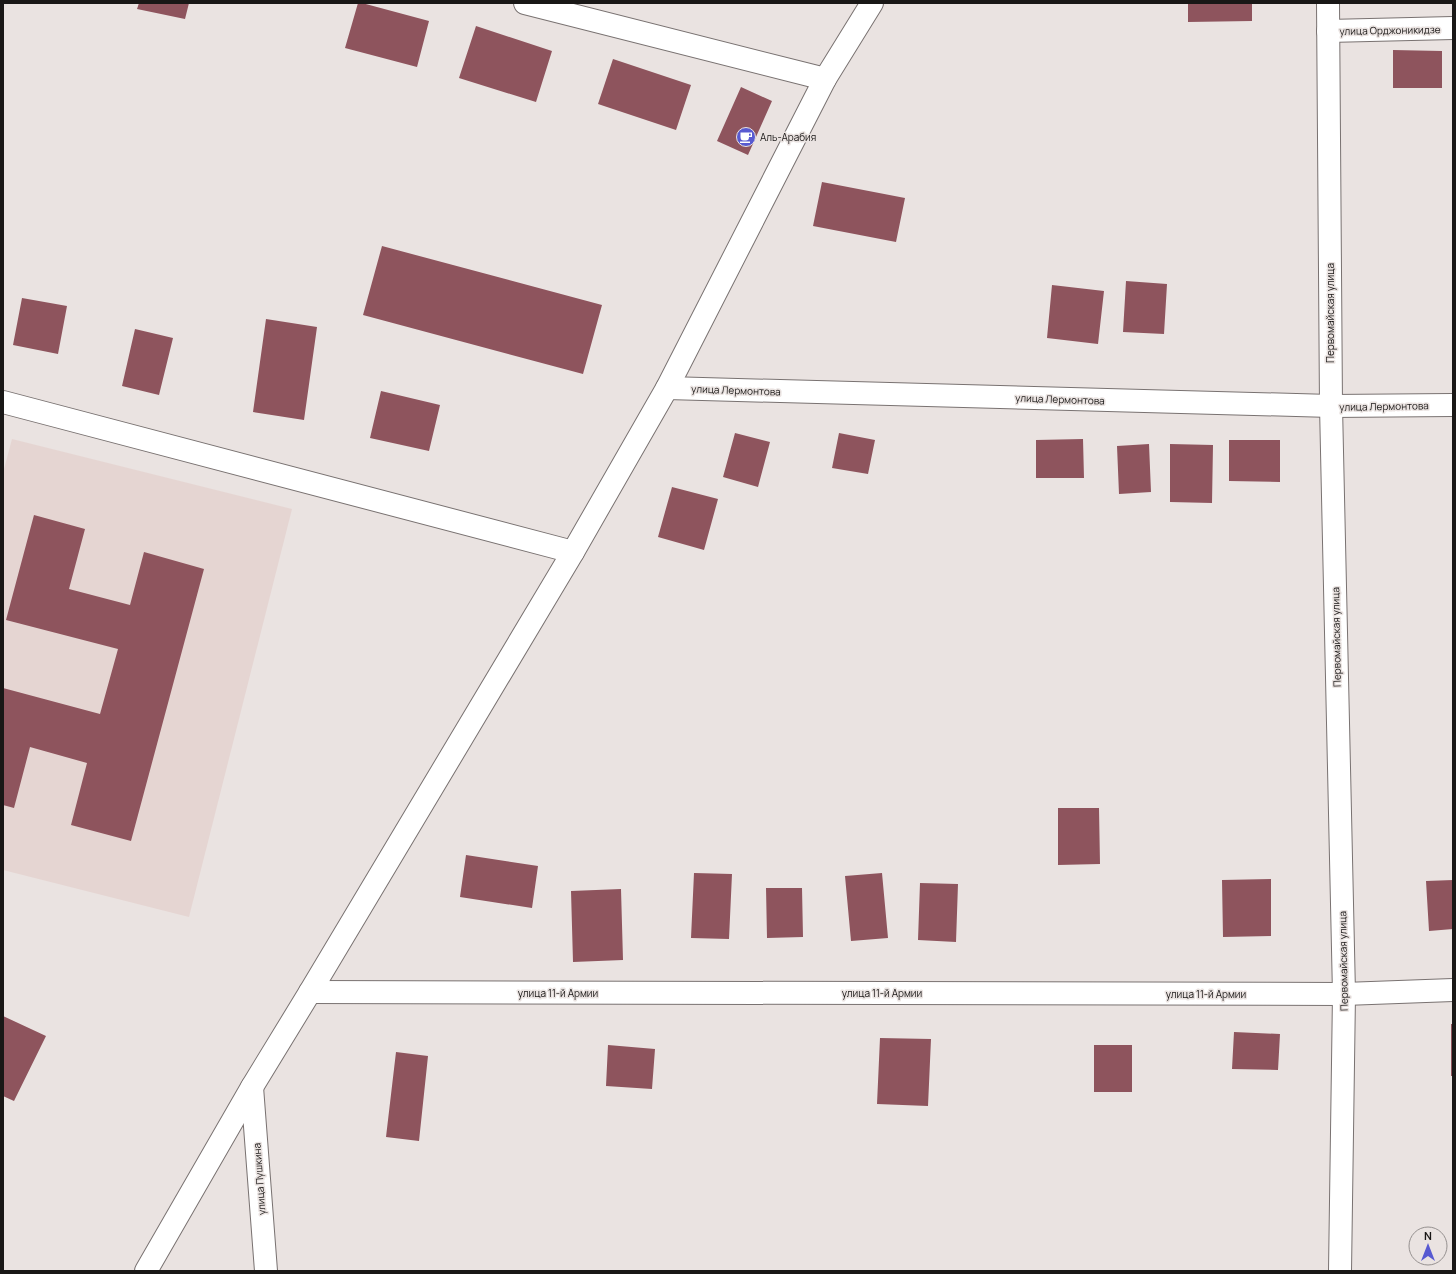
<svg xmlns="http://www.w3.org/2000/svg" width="1456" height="1274" font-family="Manrope,sans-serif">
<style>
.built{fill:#e5d5d2}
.building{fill:#8e545d}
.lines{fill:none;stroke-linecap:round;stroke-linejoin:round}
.street-casing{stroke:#797271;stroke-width:24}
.secondary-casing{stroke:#797271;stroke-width:24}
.street{stroke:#fff;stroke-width:22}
.secondary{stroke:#fff;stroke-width:22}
.labels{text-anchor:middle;stroke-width:3;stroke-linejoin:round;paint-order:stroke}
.street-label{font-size:10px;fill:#191716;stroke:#eae3e1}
.poi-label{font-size:10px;fill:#191716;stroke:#eae3e1;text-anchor:start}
</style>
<rect width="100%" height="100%" fill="#eae3e1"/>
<path class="built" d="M12 439 292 509 189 917 3 870V473Z"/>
<path class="building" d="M139 3H189L185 19 137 9Z
M358 3H362L429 21 417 67 345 48Z
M1188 3H1252V21L1188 22Z
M476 26 552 51 536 102 459 78Z
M1393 50 1442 51V88H1393Z
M613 59 691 85 676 130 598 104Z
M741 87 772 101 748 155 717 141Z
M822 182 905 198 896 242 813 226Z
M382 246 602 305 583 374 363 315Z
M1126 281 1167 284 1164 334 1123 332Z
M1052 285 1104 291 1098 344 1047 338Z
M22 298 67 306 58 354 13 345Z
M266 319 317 327 304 420 253 412Z
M135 329 173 338 159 395 122 386Z
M381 391 440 405 429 451 370 438Z
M735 433 770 442 758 487 723 477Z
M839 433 875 440 868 474 832 468Z
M1083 439 1084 478H1036V440Z
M1229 440H1280V482L1229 481Z
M1149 444 1151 492 1119 494 1117 446Z
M1170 444 1213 445 1212 503 1170 502Z
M672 487 718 499 704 550 658 537Z
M34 515 85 529 69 589 130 605 144 552 204 569 131 841 71 825 87 763 30 747 14 808 3 805V688L100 714 118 649 6 620Z
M1058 808H1099L1100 864 1058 865Z
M466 855 538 866 532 908 460 897Z
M694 873 732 874 729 939 691 938Z
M882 873 888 938 851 941 845 876Z
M1271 879V936L1223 937 1222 880Z
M1453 880V929L1429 931 1426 881Z
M920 883 958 884 956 942 918 940Z
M766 888H802L803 937 767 938Z
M621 889 623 960 573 962 571 891Z
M3 1016 46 1036 14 1101 3 1096Z
M1451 1024H1453V1076H1451Z
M1234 1032 1280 1034 1278 1070 1232 1069Z
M880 1038 931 1039 928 1106 877 1104Z
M608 1045 655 1049 652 1089 606 1086Z
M1094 1045H1132V1092H1094Z
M396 1052 428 1056 419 1141 386 1137Z"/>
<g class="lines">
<defs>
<path id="street" d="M525 3 825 79
M1328 31 1453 28
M667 388 1331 406 1453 405
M3 402 573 552
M310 992 1344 994 1453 990
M252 1087 266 1271"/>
<path id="secondary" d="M1328 3 1331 406 1344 994 1340 1271
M146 1271 252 1087 310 992 573 552 667 388 825 79 872 3"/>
</defs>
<use href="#street" class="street-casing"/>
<use href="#secondary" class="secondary-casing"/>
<use href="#street" class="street"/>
<use href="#secondary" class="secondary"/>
</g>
<defs>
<symbol id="cafe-disc" viewBox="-11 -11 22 22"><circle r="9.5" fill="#585ad1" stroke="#eae3e1"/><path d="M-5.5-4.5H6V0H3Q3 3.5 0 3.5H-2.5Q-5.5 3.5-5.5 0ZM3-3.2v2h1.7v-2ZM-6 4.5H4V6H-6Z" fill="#fff"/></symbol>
</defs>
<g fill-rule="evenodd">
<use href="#cafe-disc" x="735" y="126" width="22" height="22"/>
</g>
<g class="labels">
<g class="street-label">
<text transform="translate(1390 30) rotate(-1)" y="4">улица Орджоникидзе</text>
<text transform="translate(1330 313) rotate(-90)" y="4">Первомайская улица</text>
<text transform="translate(736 390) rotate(2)" y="4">улица Лермонтова</text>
<text transform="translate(1060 399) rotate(2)" y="4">улица Лермонтова</text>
<text transform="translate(1384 406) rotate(-1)" y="4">улица Лермонтова</text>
<text transform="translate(1336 637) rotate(-91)" y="4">Первомайская улица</text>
<text transform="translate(1343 961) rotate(-91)" y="4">Первомайская улица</text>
<text x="558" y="997">улица 11-й Армии</text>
<text x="882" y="997">улица 11-й Армии</text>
<text x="1206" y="998">улица 11-й Армии</text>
<text transform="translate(259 1179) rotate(-94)" y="4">улица Пушкина</text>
</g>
<g class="poi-label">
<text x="760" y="141">Аль-Арабия</text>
</g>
</g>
<rect width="1456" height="1274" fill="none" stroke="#191716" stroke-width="8"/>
<g transform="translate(1428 1246)"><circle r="19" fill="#eae3e1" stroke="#969190"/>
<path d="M0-3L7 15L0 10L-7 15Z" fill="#585ad1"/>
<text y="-6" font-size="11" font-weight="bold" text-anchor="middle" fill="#191716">N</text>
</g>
</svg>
